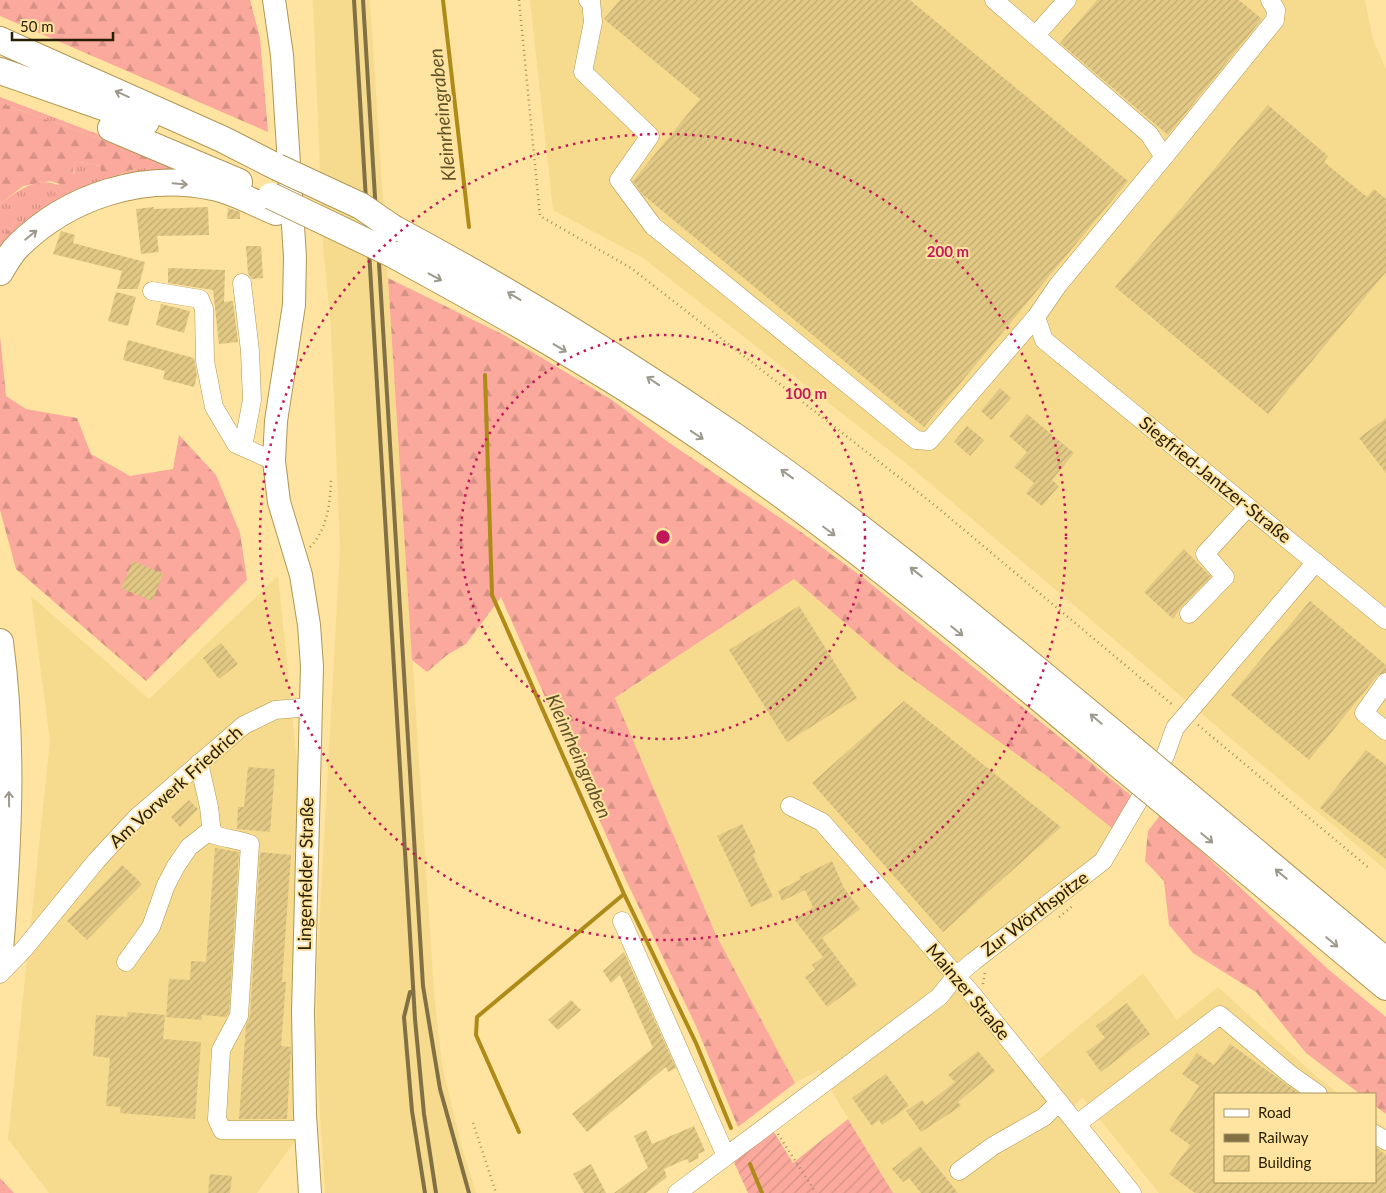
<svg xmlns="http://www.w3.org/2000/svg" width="1386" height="1193" font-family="Lato,sans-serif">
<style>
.built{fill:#f6da8d}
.grass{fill:url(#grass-tufts)}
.forest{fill:url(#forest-firs)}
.garden{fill:url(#garden-furrows)}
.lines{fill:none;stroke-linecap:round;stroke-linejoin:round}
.stream{stroke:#ae8a18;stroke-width:4}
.building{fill:url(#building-hatch)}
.minor-casing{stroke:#af9754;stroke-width:19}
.major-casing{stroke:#af9754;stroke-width:24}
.highway-casing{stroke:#af9754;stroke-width:28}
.path{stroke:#a28f5d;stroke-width:2.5;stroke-dasharray:1 4;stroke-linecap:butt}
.minor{stroke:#fff;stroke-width:18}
.major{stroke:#fff;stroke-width:22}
.highway{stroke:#fff;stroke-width:26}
.rail{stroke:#807044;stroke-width:4}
.highway-bridge-casing{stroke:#af9754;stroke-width:28;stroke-linecap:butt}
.highway-bridge{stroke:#fff;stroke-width:26}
.oneway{stroke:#9e998d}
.ring{fill:none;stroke:#c2185b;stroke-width:2.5;stroke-dasharray:2.5 5}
.labels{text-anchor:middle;stroke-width:4;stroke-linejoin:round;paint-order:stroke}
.street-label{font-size:18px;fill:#271d02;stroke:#fee4a0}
.water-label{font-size:19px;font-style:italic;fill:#625229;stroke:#fee4a0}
.centre{fill:#c2185b;stroke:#fee4a0;stroke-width:2.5}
.ring-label{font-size:15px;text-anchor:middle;font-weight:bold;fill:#c2185b;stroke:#fee4a0;stroke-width:4;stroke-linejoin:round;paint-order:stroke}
</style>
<defs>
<pattern id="grass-tufts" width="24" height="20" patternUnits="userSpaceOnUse" patternTransform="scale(1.25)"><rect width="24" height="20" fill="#faa99c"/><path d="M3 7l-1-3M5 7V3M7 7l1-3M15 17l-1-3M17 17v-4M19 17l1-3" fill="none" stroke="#d69185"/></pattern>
<pattern id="forest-firs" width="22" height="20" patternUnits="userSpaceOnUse" patternTransform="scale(1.25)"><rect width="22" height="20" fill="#faa99c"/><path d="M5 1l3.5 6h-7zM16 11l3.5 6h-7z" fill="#d69185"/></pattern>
<pattern id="garden-furrows" width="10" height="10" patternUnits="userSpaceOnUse" patternTransform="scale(1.25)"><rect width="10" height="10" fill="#faa99c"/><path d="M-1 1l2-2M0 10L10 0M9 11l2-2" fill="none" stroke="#d69185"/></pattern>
<pattern id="building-hatch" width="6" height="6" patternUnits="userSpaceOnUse" patternTransform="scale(1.25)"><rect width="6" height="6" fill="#e1c884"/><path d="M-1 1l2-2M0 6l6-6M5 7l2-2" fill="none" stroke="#c1ab70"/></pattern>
</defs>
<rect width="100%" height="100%" fill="#fee4a0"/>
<path class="built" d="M313 0H370L434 993 442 1065 462 1148 476 1193H325L316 1053 317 966 340 551 331 327 323 246Z
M530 0H1365L1373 40 1386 69V870L912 468 643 258 553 210Z
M278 576 300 790 295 1141 257 1193H49L8 1139 50 741 31 596 149 699Z
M794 579 896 667 1048 777 1113 829 1097 859 943 972 1024 1072 1143 973 1177 1020 1218 987 1318 1078 1339 1094H1215V1182H1375V1120L1386 1128V1193H1159L1082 1097 1063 1120 1120 1193H893L819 1070 795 1083 716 935 615 699Z"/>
<path class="grass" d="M0 97 174 163 184 176 8 240 19 226V219L0 238V204C17 192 36 176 58 185L75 173 73 167 75 161 100 166 103 172 121 175 124 172 152 166 155 162 154 158 0 103Z
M0 1178 14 1193H0Z"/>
<path class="forest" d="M0 0H250L260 38 268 132 0 16Z
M0 103 154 158 155 162 152 166C144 169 135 169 127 171 118 174 113 181 103 179L100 166 75 161 73 167 74 179 67 186 50 181 23 186 0 204Z
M19 219 22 223 0 247V238Z
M388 278 504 335 612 400 668 442 801 532 865 579 1133 797 1113 829 1048 777 896 667 794 579 615 698 716 935 795 1083 738 1127 696 1026 625 878 501 597 466 644 447 655 427 672 412 660Z
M0 336 6 396 26 409 77 418 91 454 130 476 173 469 179 435 216 475 240 533 247 580 146 681 16 569 0 510Z
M1161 814 1329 970 1386 1017V1114L1375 1106V1094H1360L1306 1053 1256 992 1193 953 1169 925 1164 881 1145 861 1148 831Z"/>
<path class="garden" d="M848 1119 893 1193H748L733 1160 772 1129 793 1163Z"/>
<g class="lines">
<path class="stream" d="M443 0 469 227
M485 375 492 595 624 894 696 1043 731 1128
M519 1132 476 1035 477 1017 624 894
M750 1164 762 1193"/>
</g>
<path class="building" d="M620 0H910L1128 181 924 427 642 194 633 181 700 99 604 19Z
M1097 0H1239L1262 19 1168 135 1060 43Z
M1268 105 1328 156 1324 162 1367 197 1374 189 1386 199V272L1268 414 1115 287Z
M154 207V209L208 207 209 235 157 236 159 252 141 254 136 209Z
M228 208 240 212V219H227Z
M61 231 75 235 73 243 145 262 138 289H117L122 271 53 254Z
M246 246H261L263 278 252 279 248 274Z
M168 268 225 270 224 302 233 301 238 342 219 344 213 290 168 283Z
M116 292 136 297 128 326 108 321Z
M161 304 190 311 184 333 156 325Z
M128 340 194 358 197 376 194 387 163 379 165 371 123 360Z
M1000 388 1011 398 991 420 981 411Z
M1027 414 1074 453 1052 480 1059 486 1042 506 1026 493 1034 483 1014 467 1027 452 1009 436Z
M1386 418V473L1359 438Z
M967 426 984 440 970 456 954 442Z
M1184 549 1211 577 1181 607 1173 619 1144 592Z
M133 561 163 574 152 601 121 588Z
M1310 601 1386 665V672L1377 676 1309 760 1231 695Z
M799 606 857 698 787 742 729 650Z
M221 643 238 664 219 679 203 658Z
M904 701 1061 827 943 932 812 783Z
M1366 750 1386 765V859L1320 808Z
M248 767 275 769 270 832 237 829 238 807H244Z
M189 800 198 809 180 827 171 817Z
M742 824 756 853 753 855 773 897 751 907 717 836Z
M215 848 239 852 229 1013 226 1017 202 1015V1020L166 1017 169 979 190 980 191 961 206 962Z
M260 852 291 855 282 982H286L281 1046 291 1047 287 1119H239L246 1025 250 1017Z
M832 861 844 888 860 909 822 938 857 985 827 1007 805 977 815 970 812 965 823 957 795 920 813 907 805 890 782 901 778 891 801 879 799 877Z
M122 865 142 884 87 940 67 921Z
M624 952 676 1068 668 1072 666 1067 587 1132 572 1114 653 1048 620 975 611 983 603 971Z
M571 1000 581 1010 558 1030 548 1020Z
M1127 1003 1150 1034 1101 1072 1086 1052 1105 1038 1096 1026Z
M128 1012 165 1015 163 1039 201 1042 195 1119 120 1113 121 1107 106 1106 110 1058 93 1056 96 1015 127 1017Z
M1230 1044 1300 1094H1215V1182H1375V1147L1386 1155V1193H1195L1169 1174 1190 1145 1169 1130 1199 1086 1182 1074 1197 1053 1214 1065Z
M978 1051 995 1071 958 1102 961 1106 921 1132 906 1111 922 1100 926 1105 955 1082 948 1075Z
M886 1074 909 1106 882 1125 879 1120 872 1126 852 1098Z
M694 1126 705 1151 698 1154 699 1158 689 1163 687 1159 664 1169 667 1177 646 1193H614L648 1168 634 1136 646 1130 652 1144Z
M920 1146 951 1184 958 1193H921L909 1178 903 1182 892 1169Z
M591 1164 606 1193H584L573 1174Z
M210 1174 232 1176 230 1193H208Z"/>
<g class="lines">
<defs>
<path id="minor" d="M588 0 591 1 593 22 583 72 650 136 619 180 653 226 916 440 929 441 1036 317 1058 285 1164 157 1149 134 994 0
M1035 36 1067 0
M1164 157 1275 20 1276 10 1270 0
M242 283 250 351 252 400 243 447
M152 291 200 299 204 309 205 361 214 407 236 444 274 461
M1036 317 1044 340 1386 620
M1189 614 1225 577 1205 554 1248 507
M1386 682 1364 713 1386 731
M199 763 209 807 212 834C225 839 237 839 250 844L239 1016 221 1050 217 1119 222 1130H306
M790 806 822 822 972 994 1132 1193
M622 921 726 1156
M126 962 151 927 166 885 176 866 189 847 212 829
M0 974 24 949 97 860 136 818 244 725 275 710 311 707
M1077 1124 1220 1015 1291 1075 1318 1094
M1375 1134 1386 1141
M959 1171 993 1146 1044 1117 1059 1102
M677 1193 939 997 956 976 974 961 1103 861 1165 756 1175 728 1316 562"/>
<path id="major" d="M274 0 282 55 295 257 294 305 276 421 274 461 279 502 301 575 309 625 312 666 303 1012 305 1115 310 1193"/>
<path id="highway" d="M0 40 222 139 277 167
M0 71 146 122
M111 128 239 182
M393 228C511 291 625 361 736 437 874 533 1004 642 1134 750
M392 254C504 315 615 377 720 451 861 549 993 659 1124 769
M0 272C5 264 10 254 17 247 68 196 143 172 213 187 234 191 256 204 276 212
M0 642C14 745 8 848 0 951
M1183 791 1386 961
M1170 807 1386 987"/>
</defs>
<use href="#minor" class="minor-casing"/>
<use href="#major" class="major-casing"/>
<use href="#highway" class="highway-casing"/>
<path class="path" d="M519 0 540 216 631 268 932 503 1174 706
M310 547C328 528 330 504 331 479
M1198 725 1369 868
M1059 917 1074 905
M983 984 985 972
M473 1123 496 1193
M778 1134 816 1193"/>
<use href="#minor" class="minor"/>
<use href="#major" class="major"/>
<use href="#highway" class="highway"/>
<path class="rail" d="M354 0 415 1019 424 1114 436 1193
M363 0 423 986 440 1089 469 1193
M410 992 404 1017 405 1029 412 1111 425 1193"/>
<defs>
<path id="highway-bridge" d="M277 167 361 206 393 228
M271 196 392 254
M1134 750 1183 791
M1124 769 1170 807"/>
</defs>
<use href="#highway-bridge" class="highway-bridge-casing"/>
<use href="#highway-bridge" class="highway-bridge"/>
</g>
<defs><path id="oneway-shaft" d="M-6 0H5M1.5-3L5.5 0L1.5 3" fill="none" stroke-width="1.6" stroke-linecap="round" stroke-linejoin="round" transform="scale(1.25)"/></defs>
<g class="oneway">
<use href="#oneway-shaft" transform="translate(122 94) rotate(-156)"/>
<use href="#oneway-shaft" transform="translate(180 184) rotate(5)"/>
<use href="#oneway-shaft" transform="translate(31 235) rotate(-39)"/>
<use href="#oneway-shaft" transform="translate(435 277) rotate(28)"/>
<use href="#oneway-shaft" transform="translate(514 296) rotate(-149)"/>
<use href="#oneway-shaft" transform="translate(560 348) rotate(31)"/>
<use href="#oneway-shaft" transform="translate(653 381) rotate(-146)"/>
<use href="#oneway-shaft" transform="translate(697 435) rotate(34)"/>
<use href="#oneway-shaft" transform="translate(787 474) rotate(-144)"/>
<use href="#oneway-shaft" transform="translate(829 531) rotate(37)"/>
<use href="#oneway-shaft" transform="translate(916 572) rotate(-142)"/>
<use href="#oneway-shaft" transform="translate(957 631) rotate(39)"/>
<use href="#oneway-shaft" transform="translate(1096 719) rotate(-140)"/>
<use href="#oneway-shaft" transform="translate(9 799) rotate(-91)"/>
<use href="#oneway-shaft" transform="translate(1207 838) rotate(40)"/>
<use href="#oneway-shaft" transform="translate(1281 874) rotate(-140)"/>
<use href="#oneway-shaft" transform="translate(1332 942) rotate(40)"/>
</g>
<g class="ring">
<circle cx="663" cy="537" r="202"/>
<circle cx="663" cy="537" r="403"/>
</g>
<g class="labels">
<g class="street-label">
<text transform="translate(1215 480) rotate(39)" y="6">Siegfried-Jantzer-Straße</text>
<text transform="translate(176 787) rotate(-42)" y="6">Am Vorwerk Friedrich</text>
<text transform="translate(306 874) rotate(-89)" y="6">Lingenfelder Straße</text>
<text transform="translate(1035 914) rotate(-37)" y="6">Zur Wörthspitze</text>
<text transform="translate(968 992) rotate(50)" y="6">Mainzer Straße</text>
</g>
<g class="water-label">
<text transform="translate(442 115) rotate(-96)" y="7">Kleinrheingraben</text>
<text transform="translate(579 756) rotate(66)" y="7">Kleinrheingraben</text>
</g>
</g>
<circle cx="663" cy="537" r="8" class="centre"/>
<g class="ring-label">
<text x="948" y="257">200 m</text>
<text x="806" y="399">100 m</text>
</g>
<rect x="1214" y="1093" width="162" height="90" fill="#fee4a0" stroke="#a89461"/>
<rect x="1224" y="1109" width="25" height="8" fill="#ffffff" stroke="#a89461"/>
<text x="1258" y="1118" font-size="15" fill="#271d02">Road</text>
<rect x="1224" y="1134" width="25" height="8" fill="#807044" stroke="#a89461"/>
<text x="1258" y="1143" font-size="15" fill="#271d02">Railway</text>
<rect x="1224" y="1156" width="25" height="15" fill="url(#building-hatch)" stroke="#a89461"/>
<text x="1258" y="1168" font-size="15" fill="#271d02">Building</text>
<path d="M12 32v8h101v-8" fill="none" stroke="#271d02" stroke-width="2.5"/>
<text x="20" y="32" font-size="15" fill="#271d02" stroke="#fee4a0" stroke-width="4" paint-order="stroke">50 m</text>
</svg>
